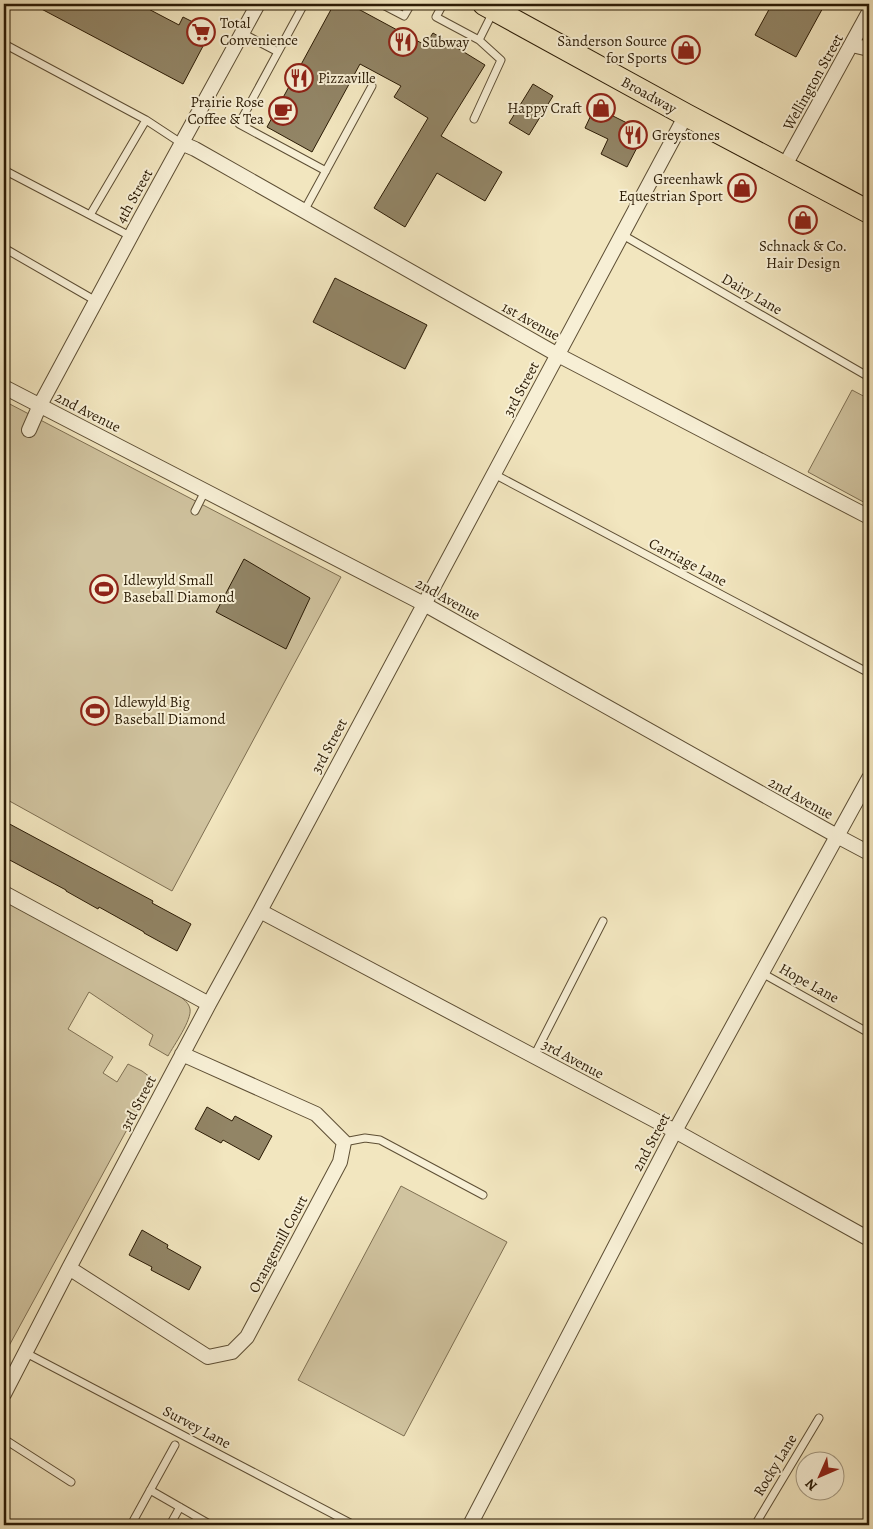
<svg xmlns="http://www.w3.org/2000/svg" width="873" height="1529" font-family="Alegreya,serif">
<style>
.green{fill:#d0c39f;stroke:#7e6f52}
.building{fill:#928566;stroke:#2b1b05}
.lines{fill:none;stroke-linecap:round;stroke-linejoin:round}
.lane-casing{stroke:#5d4e34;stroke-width:9}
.street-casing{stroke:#5d4e34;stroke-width:16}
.primary-casing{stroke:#2b1b05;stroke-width:24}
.lane{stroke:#f7efd5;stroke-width:7}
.street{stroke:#f7efd5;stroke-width:14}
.primary{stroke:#f2e6bf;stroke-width:22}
.labels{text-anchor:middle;stroke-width:4;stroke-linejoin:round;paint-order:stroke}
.poi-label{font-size:15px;fill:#2b1b05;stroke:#f7efd5;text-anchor:start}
.street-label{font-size:15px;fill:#2b1b05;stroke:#f7efd5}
</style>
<rect width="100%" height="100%" fill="#f2e6bf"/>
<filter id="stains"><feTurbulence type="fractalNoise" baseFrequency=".004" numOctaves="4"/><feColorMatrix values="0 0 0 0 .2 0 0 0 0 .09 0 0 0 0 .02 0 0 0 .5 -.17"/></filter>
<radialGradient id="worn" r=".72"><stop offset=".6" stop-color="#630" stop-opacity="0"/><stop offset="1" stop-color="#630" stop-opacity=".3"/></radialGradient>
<path class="green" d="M852 390 869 399V505L808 472Z
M4 401 341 577 172 891 4 798Z
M4 901 180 996C184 1000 189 1003 190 1009 192 1020 174 1045 168 1056L149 1045 153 1035 89 992 68 1029 113 1057 103 1073 117 1082 128 1064 142 1071 154 1080 4 1355Z
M401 1186 507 1242 404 1436 298 1380Z"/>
<path class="building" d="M32 4H139L179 25 183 17 211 31 183 84Z
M334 4H349L425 45 433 33 485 65 441 136 502 172 485 201 437 173 405 227 374 208 428 118 394 97 401 86 360 64 312 152 267 127Z
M772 4H825L796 57 755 35Z
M533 84 553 96 529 135 509 123Z
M599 98 610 103 605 112 645 132 627 167 601 154 608 139 585 128Z
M335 278 427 325 405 369 313 322Z
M244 559 310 598 286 649 216 612Z
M4 821 153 901 152 903 191 924 177 951 144 933V932L99 907 98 909 66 891V890L4 857Z
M207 1107 232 1121 235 1116 272 1136 259 1160 223 1140 221 1143 195 1129Z
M142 1230 168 1245 167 1248 201 1267 189 1290 151 1270 152 1267 129 1255Z"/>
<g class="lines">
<defs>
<path id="lane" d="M304 4 239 124 326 171
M381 4 404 16 411 4
M443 4 436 17 479 40 501 60 474 119
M242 33 278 52
M479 40 493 12
M8 46 146 120 90 215
M146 120 181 143
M4 170 130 236
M304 211 372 86
M621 234 869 377
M4 248 96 301
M494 474 869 673
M195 511 205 491
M762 973 869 1033
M534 1056 603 921
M344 1142 365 1138 380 1140 483 1195
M26 1353 354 1525
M4 1439 71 1482
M150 1490 211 1525
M131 1525 175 1445
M170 1525 180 1507
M755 1525 819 1418"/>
<path id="street" d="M852 45 869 49
M181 143 195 149 558 355 869 517
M784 167 869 12
M4 387 424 604 837 836 869 853
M29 430 40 405 139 221 258 4
M4 893 209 1004
M260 911 675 1131 869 1239
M69 1268 208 1357 232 1352 247 1337 340 1162 344 1142 316 1114 182 1054
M4 1394 69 1268 209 1004 260 911 686 115
M470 1525 675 1131 869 778"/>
<path id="primary" d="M484 4 686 115 869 212"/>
</defs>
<use href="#lane" class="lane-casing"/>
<use href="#street" class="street-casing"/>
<use href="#primary" class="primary-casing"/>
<use href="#lane" class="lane"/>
<use href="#street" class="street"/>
<use href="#primary" class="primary"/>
</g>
<defs>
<symbol id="supermarket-ring" viewBox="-11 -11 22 22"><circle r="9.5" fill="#f7efd5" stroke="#8f2418" stroke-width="1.5"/><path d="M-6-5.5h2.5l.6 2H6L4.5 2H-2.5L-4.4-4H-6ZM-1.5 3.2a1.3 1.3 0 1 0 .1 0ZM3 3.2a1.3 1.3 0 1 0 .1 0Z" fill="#8f2418"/></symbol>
<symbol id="restaurant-ring" viewBox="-11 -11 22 22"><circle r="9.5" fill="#f7efd5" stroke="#8f2418" stroke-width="1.5"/><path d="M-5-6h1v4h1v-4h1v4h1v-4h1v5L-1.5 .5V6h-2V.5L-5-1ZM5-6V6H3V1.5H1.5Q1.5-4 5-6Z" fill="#8f2418"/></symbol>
<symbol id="shop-ring" viewBox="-11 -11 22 22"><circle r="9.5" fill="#f7efd5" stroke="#8f2418" stroke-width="1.5"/><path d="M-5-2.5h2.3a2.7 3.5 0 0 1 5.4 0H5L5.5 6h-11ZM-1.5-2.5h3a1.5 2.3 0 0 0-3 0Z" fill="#8f2418"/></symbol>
<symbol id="cafe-ring" viewBox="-11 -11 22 22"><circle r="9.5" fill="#f7efd5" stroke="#8f2418" stroke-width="1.5"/><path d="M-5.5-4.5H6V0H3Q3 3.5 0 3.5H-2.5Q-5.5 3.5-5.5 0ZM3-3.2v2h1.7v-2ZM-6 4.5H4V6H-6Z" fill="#8f2418"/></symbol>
<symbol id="stadium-ring" viewBox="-11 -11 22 22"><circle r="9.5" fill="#f7efd5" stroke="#8f2418" stroke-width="1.5"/><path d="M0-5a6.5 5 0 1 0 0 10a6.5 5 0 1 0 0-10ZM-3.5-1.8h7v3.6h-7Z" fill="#8f2418"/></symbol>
</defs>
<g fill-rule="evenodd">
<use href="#supermarket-ring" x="185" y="16" width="32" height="32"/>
<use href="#restaurant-ring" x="387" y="26" width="32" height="32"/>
<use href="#shop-ring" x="670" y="34" width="32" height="32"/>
<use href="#restaurant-ring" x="283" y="62" width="32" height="32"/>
<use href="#shop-ring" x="585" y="92" width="32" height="32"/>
<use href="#cafe-ring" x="267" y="95" width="32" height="32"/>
<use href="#restaurant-ring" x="617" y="119" width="32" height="32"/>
<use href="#shop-ring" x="726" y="172" width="32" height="32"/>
<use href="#shop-ring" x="787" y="204" width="32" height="32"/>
<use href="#stadium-ring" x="88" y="573" width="32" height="32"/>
<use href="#stadium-ring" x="79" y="695" width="32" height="32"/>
</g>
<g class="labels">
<g class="poi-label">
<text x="220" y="28">Total<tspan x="220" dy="17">Convenience</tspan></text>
<text x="667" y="46" text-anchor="end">Sanderson Source<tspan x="667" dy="17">for Sports</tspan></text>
<text x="422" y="47">Subway</text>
<text x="318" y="83">Pizzaville</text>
<text x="264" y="107" text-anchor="end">Prairie Rose<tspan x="264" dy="17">Coffee &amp; Tea</tspan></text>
<text x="582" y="113" text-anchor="end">Happy Craft</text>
<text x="652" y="140">Greystones</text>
<text x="723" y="184" text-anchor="end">Greenhawk<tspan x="723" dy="17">Equestrian Sport</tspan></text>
<text x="803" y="251" text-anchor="middle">Schnack &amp; Co.<tspan x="803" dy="17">Hair Design</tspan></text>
<text x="123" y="585">Idlewyld Small<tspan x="123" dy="17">Baseball Diamond</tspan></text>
<text x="114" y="707">Idlewyld Big<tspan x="114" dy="17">Baseball Diamond</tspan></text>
</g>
<g class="street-label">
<text transform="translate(813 82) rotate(-61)" y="5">Wellington Street</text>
<text transform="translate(649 95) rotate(29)" y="5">Broadway</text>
<text transform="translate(134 196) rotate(-61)" y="5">4th Street</text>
<text transform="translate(752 294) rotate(30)" y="5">Dairy Lane</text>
<text transform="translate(531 321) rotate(29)" y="5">1st Avenue</text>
<text transform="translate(521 389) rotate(-62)" y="5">3rd Street</text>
<text transform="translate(88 412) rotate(27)" y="5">2nd Avenue</text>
<text transform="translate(688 562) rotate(28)" y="5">Carriage Lane</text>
<text transform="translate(448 599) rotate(29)" y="5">2nd Avenue</text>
<text transform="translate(329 746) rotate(-62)" y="5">3rd Street</text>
<text transform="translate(801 798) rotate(29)" y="5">2nd Avenue</text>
<text transform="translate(809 983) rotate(29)" y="5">Hope Lane</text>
<text transform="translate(573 1059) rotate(28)" y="5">3rd Avenue</text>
<text transform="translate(138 1103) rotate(-62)" y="5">3rd Street</text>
<text transform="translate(651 1142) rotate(-62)" y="5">2nd Street</text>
<text transform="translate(278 1244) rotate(-62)" y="5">Orangemill Court</text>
<text transform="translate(197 1427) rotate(28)" y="5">Survey Lane</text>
<text transform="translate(775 1465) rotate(-59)" y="5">Rocky Lane</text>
</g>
</g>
<rect width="873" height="1529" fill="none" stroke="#f2e6bf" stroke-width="20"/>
<rect x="5" y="5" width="863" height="1519" fill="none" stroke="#2b1b05" stroke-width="2.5"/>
<rect x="10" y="10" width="853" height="1509" fill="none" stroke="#2b1b05"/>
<g transform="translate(820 1476) rotate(225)"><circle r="24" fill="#f7efd5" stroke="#a59a82"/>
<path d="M0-4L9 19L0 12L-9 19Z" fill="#8f2418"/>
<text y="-8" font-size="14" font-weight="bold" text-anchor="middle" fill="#2b1b05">N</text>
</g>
<rect width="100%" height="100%" filter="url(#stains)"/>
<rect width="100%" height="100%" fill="url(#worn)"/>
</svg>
